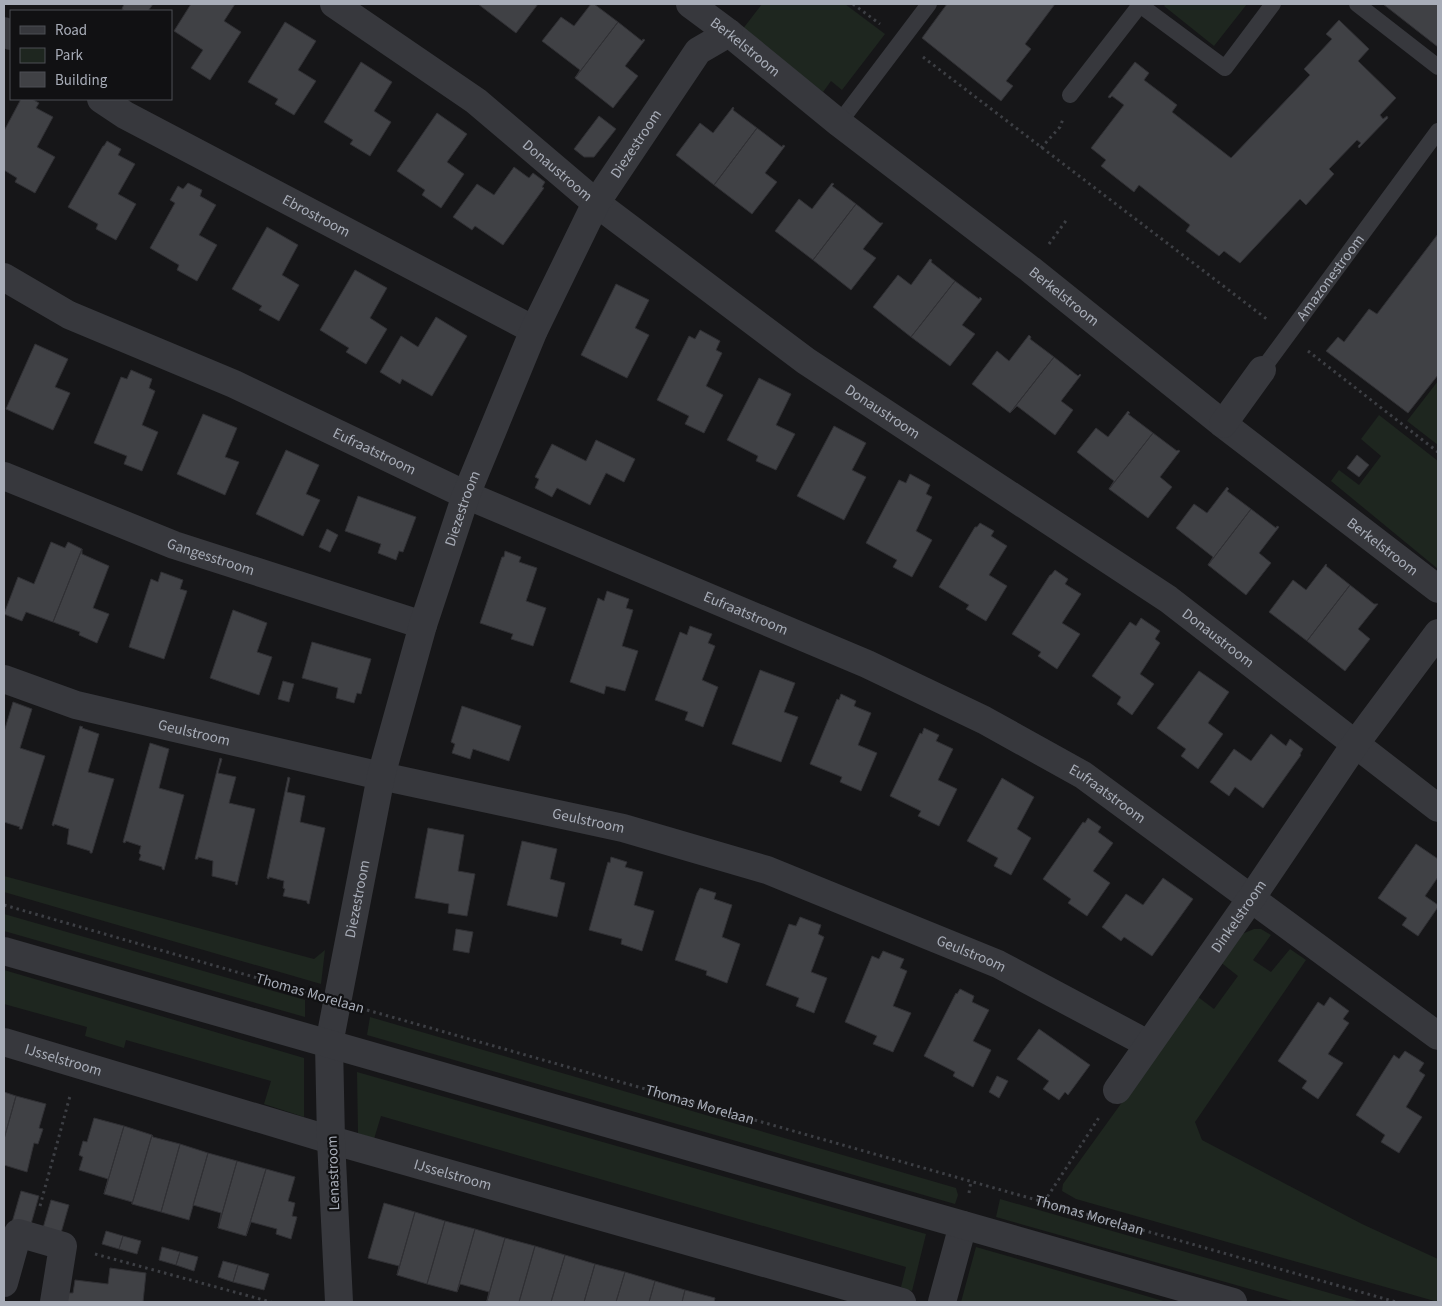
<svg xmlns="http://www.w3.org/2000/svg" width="1442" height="1306" font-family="'Source Sans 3',sans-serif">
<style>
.green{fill:#1e261f}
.building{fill:#404145;stroke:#303034}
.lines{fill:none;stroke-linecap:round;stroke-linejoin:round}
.path{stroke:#3d3f44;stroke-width:3;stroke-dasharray:2.5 4;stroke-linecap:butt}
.service{stroke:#37383d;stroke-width:16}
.minor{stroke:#37383d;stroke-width:28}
.tertiary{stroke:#37383d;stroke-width:28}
.labels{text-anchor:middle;stroke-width:4.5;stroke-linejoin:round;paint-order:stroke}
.street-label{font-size:15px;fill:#a8adb8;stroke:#111113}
</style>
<rect width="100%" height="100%" fill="#161618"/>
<path class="green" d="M762 4H845L885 34 842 90 831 81 823 92 742 30Z
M1166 4H1247L1214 46 1164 6Z
M1438 381V445L1407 421Z
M1379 415 1438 461V569L1331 481 1339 470 1359 485 1381 456 1361 439Z
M4 876 314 959 325 950 321 984 4 892Z
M4 914 305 1000V1017L4 931Z
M1254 929H1261L1271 935 1253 960 1271 972 1290 949 1306 960 1195 1122 1202 1140 1362 1224 1438 1259V1302L1076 1199 1062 1191 1063 1184 1198 997 1214 1009 1238 976 1219 961 1242 934Z
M4 970 304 1058V1117L264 1104 271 1081 126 1040 124 1048 85 1036 87 1027 4 1004Z
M370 1017 956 1188 958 1195 955 1204 367 1035Z
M357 1072 926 1234 912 1291 901 1287 906 1267 381 1116 374 1139 358 1133Z
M1000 1199 1361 1302H1296L996 1217Z
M976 1247 1167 1302H961Z"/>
<path class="building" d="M124 4H153L148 11H125L122 9Z
M191 4H235L224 21 241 32 210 80 191 68 203 50 174 31Z
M478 4H538L516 33Z
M591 4H594L618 22 575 78 580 70 542 41 561 17 574 26Z
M947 4H1055L1025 44 1031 49 1006 81 1013 86 1001 101 922 38Z
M1383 4H1438V47Z
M1339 20 1369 49 1358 61 1396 98 1380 115 1383 119 1387 116 1388 118 1359 148 1358 146 1361 143 1357 140 1329 169 1334 174 1306 205 1300 199 1240 263 1224 251 1219 256 1186 231 1190 225 1139 185 1134 192 1101 166 1106 160 1091 148 1124 105 1112 96 1110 98 1108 97 1135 62 1149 73 1144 80 1177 105 1172 112 1231 158 1310 75 1304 69 1332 39 1326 34Z
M285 22 316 41 298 70 316 81 294 115 275 104 278 99 248 82Z
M618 22 642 41 643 39 645 40 625 66 638 76 613 108 575 78Z
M361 62 392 82 374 111 391 122 370 156 350 144 353 140 324 122Z
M21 99H32L39 103 36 108 53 117 37 147 55 157 35 193 15 182 17 178 4 170V131Z
M733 107 734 108 733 110 757 128 714 185 676 155 700 123 713 133Z
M437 113 467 134 447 162 464 174 441 208 422 195 425 190 397 171Z
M599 116 616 129 594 157H584L574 149Z
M757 128 782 147 783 145 785 146 765 173 777 182 752 214 714 185Z
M107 141 121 149 118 155 135 164 118 194 136 204 116 240 96 229 98 224 68 207 103 146H104Z
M514 167 529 178 533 173 545 182 542 187 544 188 503 245 475 226 472 230 453 217 477 184 494 195Z
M188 183 202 190 200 196 216 205 199 235 217 245 197 281 177 270 179 265 150 248 175 203 170 200 178 186 183 189Z
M832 183 834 184 832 186 856 204 813 260 775 231 799 199 812 209Z
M856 204 880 223H883L863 249 876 258 851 290 813 260Z
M267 227 298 245 282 275 299 285 279 321 259 310 262 306 232 289Z
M1438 234V375L1408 413 1326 351 1338 337 1344 342 1369 309 1377 314Z
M930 259 932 260 931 262 955 281 911 337 873 307 898 275 911 285Z
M355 270 387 288 370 318 387 329 366 364 346 352 349 348 320 330Z
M955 281 979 299 980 297 982 299 962 325 975 334 950 366 911 337Z
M616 284 649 300 635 328 649 335 627 378 581 355Z
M436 317 467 336 432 396 402 379 400 384 380 372 401 336 418 347Z
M700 330 720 341 716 350 722 353 706 386 723 395 704 433 685 424 689 416 657 400 689 336 695 339Z
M1029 335 1031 337 1030 339 1054 357 1010 413 972 384 997 351 1009 361Z
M35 344 68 359 55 387 70 393 53 430 6 409Z
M1054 357 1078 376 1080 374 1081 375 1061 401 1073 410 1055 435 1017 406 1010 413Z
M131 370 152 379 149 388 155 391 142 425 158 432 142 471 124 464 127 456 94 443 121 377 127 379Z
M759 378 791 394 776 425 795 434 776 470 756 461 758 456 727 440Z
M1128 411 1130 413 1128 414 1153 433 1109 489 1114 481 1077 452 1096 428 1108 437Z
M203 414 237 428 225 457 239 462 225 495 177 474Z
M834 426 866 443 852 470 866 477 844 520 797 496Z
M1153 433 1177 451 1178 450 1180 451 1160 477 1172 487 1148 518 1109 489Z
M596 440 635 459 624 482 606 473 590 505 557 488 552 497 535 488 539 479 535 477 552 444 586 461Z
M286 450 319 465 306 494 320 500 303 536 256 514Z
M1357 455 1369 465 1359 477 1347 468Z
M910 474 930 485 926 494 932 497 916 531 932 540 912 577 893 567 897 560 866 543 899 480 906 483Z
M1227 487 1229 489 1227 491 1251 509 1208 565 1213 557 1176 528 1194 504 1207 513Z
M358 496 416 517 403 552 399 551 396 560 378 553 381 544 345 531Z
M1251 509 1276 528 1277 526 1279 527 1259 553 1271 563 1246 595 1208 565Z
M980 523 994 531 991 536 1007 546 989 575 1007 586 986 621 966 609 969 605 939 587 975 527H977Z
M327 529 338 535 330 552 319 547Z
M51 542 65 548 68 542 82 549 53 622 26 612 22 621 4 614 18 577 34 584Z
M82 549V554L109 566 93 608 109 614 97 643 79 635 80 632 53 622Z
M505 551 521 557 519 562 537 568 526 601 546 608 533 646 511 639 513 634 480 623 502 557H504Z
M1326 564 1327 565 1326 566 1350 585 1307 641 1269 612 1293 580 1306 590Z
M1055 570 1068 579 1065 584 1081 594 1062 623 1080 634 1057 669 1038 656 1041 652 1012 634 1050 575H1051Z
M161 572 183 580 180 589 187 591 164 659 129 647 151 579 158 582Z
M1350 585 1374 604H1378L1358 629 1370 639 1345 671 1307 641Z
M607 591 629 599 626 608 633 610 622 646 638 651 625 691 606 686 604 694 570 682 598 598 604 601Z
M233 610 267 623 257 652 272 657 259 695 210 678Z
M1141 618 1160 631 1155 639 1160 643 1140 674 1154 684 1132 715 1117 704 1121 697 1092 676 1130 622 1136 626Z
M690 626 712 634 708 643 715 646 702 680 718 687 703 727 685 720 688 712 655 700 680 632 687 635Z
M312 642 371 659 361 694 357 693 354 703 336 698 338 688 302 678Z
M760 670 795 683 784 712 798 717 781 762 732 744Z
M1199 671 1229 692 1208 723 1223 734 1198 769 1181 756 1186 749 1157 728Z
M283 681 294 684 289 702 278 699Z
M841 694 856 701 854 706 871 713 858 745 877 753 861 791 840 782 842 777 810 764 837 699 839 700Z
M13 702 32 709 20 748 45 756 22 829H19L20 827 4 822V732Z
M462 706 521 726 509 761 473 749 470 759 452 753 455 744 451 742Z
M80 726 83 727 82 728 99 734 88 772 114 779 92 853H90V851L67 844 69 829 54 824V826L52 825Z
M924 728 939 735 936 741 953 749 938 780 957 789 939 826 918 816 921 811 890 796 920 733 922 734Z
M1271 734 1286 746 1290 739 1303 749 1300 754 1301 755 1263 808 1235 787 1229 796 1210 782 1234 749 1251 761Z
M150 743 169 749 159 788 184 795 164 870 162 869V867L139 860 141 855 139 853 141 846 126 841 125 843 123 842Z
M220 758 222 759 218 773 236 777 229 803 255 809 237 885 235 884 236 882 212 876 213 861 198 857V859H195Z
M288 777 290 778 287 792 305 796 300 822 325 828 309 904 307 903V901L283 896 285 889 283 888 284 881 269 877V879L267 878Z
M1002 778 1034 797 1017 829 1031 838 1011 875 994 866 998 858 967 841Z
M1088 818 1101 827 1098 832 1113 843 1093 871 1110 883 1087 916 1068 903 1071 899 1043 879 1083 822 1085 823Z
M428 828 464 835 458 871 475 874 467 916 448 913 449 904 415 898Z
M522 841 557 849 550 879 565 883 557 917 507 905Z
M1416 844 1438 859V877L1425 896 1438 905V907L1418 936 1402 925 1407 918 1378 898Z
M611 857 627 862 625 867 643 872 634 905 654 911 642 951 621 944 622 939 589 930 608 862 610 863Z
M1163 878 1193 899 1152 956 1124 937 1121 941 1102 927 1126 894 1143 905Z
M700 888 716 893 714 899 732 905 722 937 740 944 727 983 706 975 707 971 675 960 697 893Z
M800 917 821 925 818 934 824 937 811 972 827 978 814 1013 796 1006 799 998 766 985 789 924 796 926Z
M456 929 473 932 469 953 453 950Z
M883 951 904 959 900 968 907 971 893 1006 911 1013 893 1052 873 1044 877 1036 845 1022 872 956 879 959Z
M960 989 974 996 972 1002 989 1010 973 1041 991 1050 973 1087 953 1076 955 1072 924 1056 956 993 957 994Z
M1330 997 1349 1011 1343 1019 1349 1023 1328 1054 1343 1063 1318 1099 1302 1088 1307 1081 1278 1061 1318 1002 1324 1006Z
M1039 1029 1090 1065 1068 1095 1065 1092 1059 1100 1043 1089 1049 1081 1017 1059Z
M1405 1051 1424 1063 1419 1071 1425 1075 1406 1107 1422 1117 1399 1153 1381 1142 1385 1135 1356 1115 1394 1055 1399 1059Z
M997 1076 1008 1081 999 1098 989 1092Z
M4 1092 16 1096 4 1139Z
M16 1096 46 1104 39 1128 43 1129 38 1144 34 1143 27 1172 4 1165V1139Z
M94 1118 124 1126 104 1194 108 1179 79 1170 83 1157 79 1155 83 1141 87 1142Z
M124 1126 152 1135 132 1204V1202L104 1194Z
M152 1135 153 1137 180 1144 161 1212 132 1204Z
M180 1144 208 1153 189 1220 161 1212Z
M208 1153 237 1161 218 1228 221 1213 193 1205Z
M237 1161 266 1169 246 1236 218 1228Z
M266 1169 295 1177 288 1201 295 1203 292 1216 297 1217 291 1239 276 1234 277 1229 251 1222 246 1236Z
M21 1191 39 1196 29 1231 11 1226Z
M51 1200 69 1205 59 1240 41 1235Z
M384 1203 415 1212 397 1275 399 1266 368 1258Z
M415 1212 445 1221 427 1284 397 1275Z
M445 1221 475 1229 457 1292 427 1284Z
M475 1229 505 1238 487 1301 489 1292 460 1284 457 1292Z
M106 1231 123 1236 119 1249 102 1244Z
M123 1236 141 1241 137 1254 119 1249Z
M505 1238 535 1246 519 1302H492L487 1301Z
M535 1246 565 1255 551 1302H519Z
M162 1247 180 1252 176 1265 159 1260Z
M180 1252 198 1257 194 1271 176 1265Z
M565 1255 595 1264 584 1302H551Z
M223 1261 238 1265 233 1282 218 1277Z
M595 1264 625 1272 616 1302H584Z
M238 1265 269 1274 264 1290 233 1282Z
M110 1268 146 1273 143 1302H67L68 1293H73L75 1280 108 1284Z
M625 1272 655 1281 649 1302H616Z
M655 1281 685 1290 682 1302H649Z
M685 1290 715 1298 714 1302H682Z"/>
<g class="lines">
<g class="path">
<path d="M853 4 880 24"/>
<path d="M923 57 1268 320"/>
<path d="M1041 148 1060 127 1063 119"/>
<path d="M1049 244 1068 218"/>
<path d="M1308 351 1438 452"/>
<path d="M4 905 306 992"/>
<path id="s1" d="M367 1010 1396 1302"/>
<path d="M969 1193 971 1181"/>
<path d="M1044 1202 1100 1116"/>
<path d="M40 1206 70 1096"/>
<path d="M95 1254 271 1302"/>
</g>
<g class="service">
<path d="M1141 4 1140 5 1225 68 1273 4"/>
<path d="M1357 4 1438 67"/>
<path d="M1070 95 1140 5"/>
<path d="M839 123 929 4"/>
<path id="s2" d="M1262 370 1438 131"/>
</g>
<g class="minor">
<path id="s3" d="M334 4 476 101 596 203 806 361 1168 599 1438 808"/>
<path id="s4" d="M690 4 729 33 839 123 1030 269 1223 424 1438 589"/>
<path d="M4 31 11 36"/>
<path id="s5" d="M101 99 125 115 534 330"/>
<path id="s6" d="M4 277 69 315 234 384 466 495 867 664 984 720 1083 775 1438 1036"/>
<path d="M1223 424 1262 370"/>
<path id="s7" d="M4 476 174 545 423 625"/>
<path id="s8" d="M4 679 76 705 381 776 623 828 767 870 998 964 1148 1044"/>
<path id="s9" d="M4 1042 331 1140 902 1302"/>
<path id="s10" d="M1117 1090 1252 897 1356 743 1438 633"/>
<path d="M4 1283 18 1233 63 1246 54 1302"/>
<path id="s11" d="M339 1302 331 1140 329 1044 381 776 423 625 466 495 534 330 596 203 698 51 729 33"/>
<path d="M942 1302 963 1225"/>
</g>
<path class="tertiary" d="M4 951 1233 1302"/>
</g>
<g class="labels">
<g class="street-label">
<text dy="5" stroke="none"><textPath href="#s4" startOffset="70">Berkelstroom</textPath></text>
<text dy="5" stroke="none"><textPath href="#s11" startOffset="1216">Diezestroom</textPath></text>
<text dy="5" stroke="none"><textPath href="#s3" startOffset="279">Donaustroom</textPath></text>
<text dy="5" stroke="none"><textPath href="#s5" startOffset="245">Ebrostroom</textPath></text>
<text dy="5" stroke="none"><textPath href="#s2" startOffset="115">Amazonestroom</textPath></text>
<text dy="5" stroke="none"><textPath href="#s4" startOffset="475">Berkelstroom</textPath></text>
<text dy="5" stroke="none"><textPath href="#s3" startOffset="684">Donaustroom</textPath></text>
<text dy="5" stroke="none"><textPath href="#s6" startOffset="410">Eufraatstroom</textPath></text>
<text dy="5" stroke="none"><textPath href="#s11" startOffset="811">Diezestroom</textPath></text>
<text dy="5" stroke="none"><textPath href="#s4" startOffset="880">Berkelstroom</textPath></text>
<text dy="5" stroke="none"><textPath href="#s7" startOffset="222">Gangesstroom</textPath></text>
<text dy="5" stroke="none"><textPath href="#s6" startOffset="815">Eufraatstroom</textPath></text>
<text dy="5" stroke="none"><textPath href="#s3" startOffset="1089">Donaustroom</textPath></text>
<text dy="5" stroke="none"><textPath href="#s8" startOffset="198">Geulstroom</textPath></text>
<text dy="5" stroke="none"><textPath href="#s6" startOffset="1220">Eufraatstroom</textPath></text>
<text dy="5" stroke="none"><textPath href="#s8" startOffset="602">Geulstroom</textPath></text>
<text dy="5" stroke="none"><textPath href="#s11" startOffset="406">Diezestroom</textPath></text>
<text dy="5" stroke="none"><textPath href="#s10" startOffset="212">Dinkelstroom</textPath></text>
<text dy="5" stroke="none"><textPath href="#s8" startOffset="1008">Geulstroom</textPath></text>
<text transform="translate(310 993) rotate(16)" y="5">Thomas Morelaan</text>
<text dy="5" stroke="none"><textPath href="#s9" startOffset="62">IJsselstroom</textPath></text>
<text dy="5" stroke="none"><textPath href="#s1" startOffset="346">Thomas Morelaan</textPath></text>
<text transform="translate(333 1173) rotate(-92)" y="5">Lenastroom</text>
<text dy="5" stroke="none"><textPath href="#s9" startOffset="468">IJsselstroom</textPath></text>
<text dy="5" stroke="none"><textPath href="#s1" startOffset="751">Thomas Morelaan</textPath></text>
</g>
</g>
<rect width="1442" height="1306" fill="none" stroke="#a8adb8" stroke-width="10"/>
<rect x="10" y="10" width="162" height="90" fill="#111113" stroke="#4d4f55"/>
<rect x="20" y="26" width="25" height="8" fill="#37383d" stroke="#4d4f55"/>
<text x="55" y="35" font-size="15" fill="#a8adb8">Road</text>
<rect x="20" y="48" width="25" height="15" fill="#1e261f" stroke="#4d4f55"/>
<text x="55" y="60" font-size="15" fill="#a8adb8">Park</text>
<rect x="20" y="72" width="25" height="15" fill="#404145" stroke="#4d4f55"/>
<text x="55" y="85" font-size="15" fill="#a8adb8">Building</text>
</svg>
